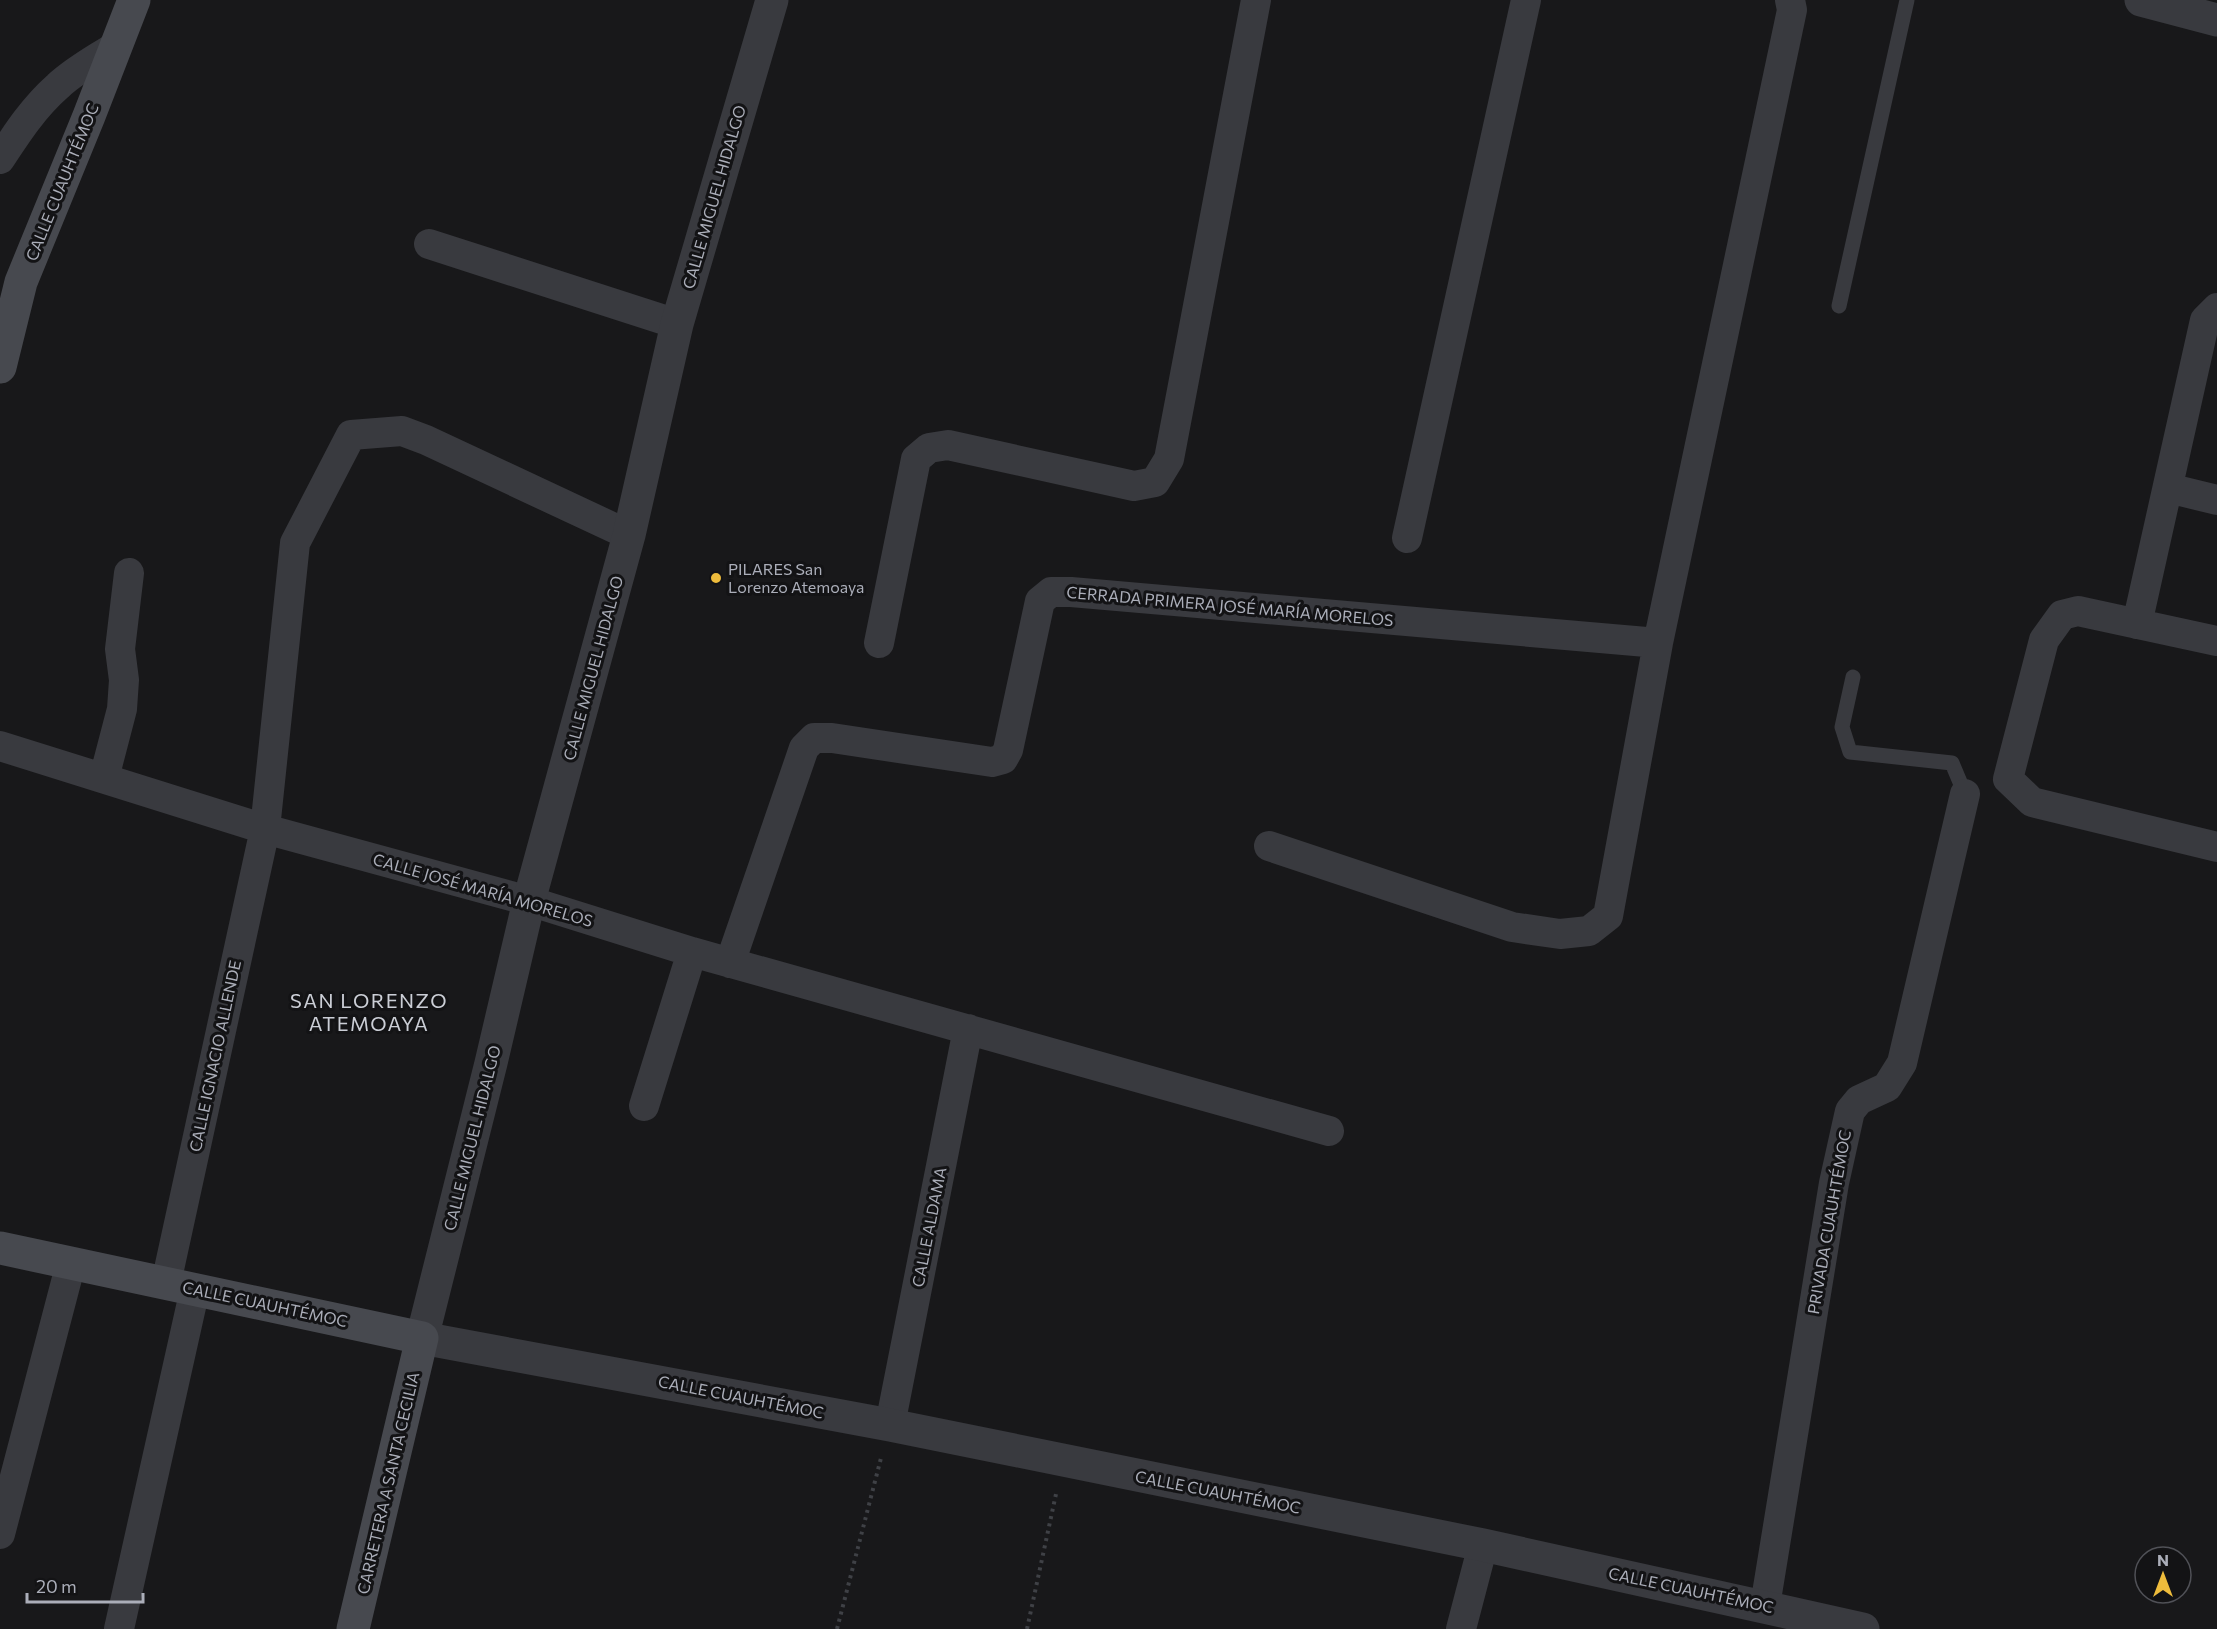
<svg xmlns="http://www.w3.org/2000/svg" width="2217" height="1629" font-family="Commissioner,sans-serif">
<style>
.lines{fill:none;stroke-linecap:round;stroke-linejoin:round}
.path{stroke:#3f4146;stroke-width:4;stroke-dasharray:3 4.5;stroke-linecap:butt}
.service{stroke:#393a3f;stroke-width:15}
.minor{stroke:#393a3f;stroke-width:30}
.tertiary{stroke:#393a3f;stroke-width:33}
.secondary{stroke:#47494f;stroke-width:33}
.poi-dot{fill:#eebc3c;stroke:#131315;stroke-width:2}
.labels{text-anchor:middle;stroke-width:6;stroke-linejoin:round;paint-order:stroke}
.street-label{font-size:16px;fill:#abaeb9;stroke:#131315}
.poi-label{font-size:16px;fill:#abaeb9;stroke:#131315;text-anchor:start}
.quarter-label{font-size:20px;letter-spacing:1.5px;fill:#cbced6;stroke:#131315}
</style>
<rect width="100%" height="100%" fill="#18181a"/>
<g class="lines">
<path class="path" d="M837 1629 881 1458
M1027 1629 1056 1494"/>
<path class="service" d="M1839 306 1907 0
M1853 677 1842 727 1850 752 1952 763 1965 794"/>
<path class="minor" d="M0 159C17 133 34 107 58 86 75 70 96 59 116 46
M429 244 677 324
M2168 488 2217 500
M1407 538 1526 0
M2137 624 2205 320 2217 308
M2217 641 2078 611 2062 615 2044 640 2008 779 2032 802 2217 847
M879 643 916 459 929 448 948 445 1134 486 1155 482 1169 459 1256 0
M0 746 265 829 529 901 692 952 1329 1131
M104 778 122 709 124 680 120 649 129 573
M1269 846 1512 927 1560 934 1589 931 1608 916 1658 643 1792 10 1790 0
M730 963 804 748 814 738H832L992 762 1003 759 1008 750 1040 601 1051 592H1071L1658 643
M644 1106 692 952
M166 1283 265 829 295 543 351 435 402 431 426 440 629 535
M890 1425 968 1029
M0 1534 71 1263
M1765 1606 1834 1183 1850 1111 1859 1100 1887 1087 1902 1063 1965 794
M119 1629 195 1289
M1461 1629 1483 1545"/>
<path class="tertiary" d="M772 0 677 324 629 535 529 901 491 1063 422 1338 890 1425 1483 1545 1863 1629
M2141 0 2217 20"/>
<path class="secondary" d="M0 367 21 282 89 116 134 0
M0 1248 422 1338 353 1629"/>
</g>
<circle class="poi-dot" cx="716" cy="578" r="6"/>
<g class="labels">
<g class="street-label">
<text transform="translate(62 182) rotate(-68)" y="6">CALLE CUAUHTÉMOC</text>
<text transform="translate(714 197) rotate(-74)" y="6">CALLE MIGUEL HIDALGO</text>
<text transform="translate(1230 606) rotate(5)" y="6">CERRADA PRIMERA JOSÉ MARÍA MORELOS</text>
<text transform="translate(593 668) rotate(-75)" y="6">CALLE MIGUEL HIDALGO</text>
<text transform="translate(483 890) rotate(16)" y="6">CALLE JOSÉ MARÍA MORELOS</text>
<text transform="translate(215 1056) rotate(-78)" y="6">CALLE IGNACIO ALLENDE</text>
<text transform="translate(472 1138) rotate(-76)" y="6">CALLE MIGUEL HIDALGO</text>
<text transform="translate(1829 1222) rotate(-80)" y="6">PRIVADA CUAUHTÉMOC</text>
<text transform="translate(929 1227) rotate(-79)" y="6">CALLE ALDAMA</text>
<text transform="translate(265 1304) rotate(12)" y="6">CALLE CUAUHTÉMOC</text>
<text transform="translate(741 1397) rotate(11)" y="6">CALLE CUAUHTÉMOC</text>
<text transform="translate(388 1483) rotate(-77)" y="6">CARRETERA A SANTA CECILIA</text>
<text transform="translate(1218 1492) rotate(11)" y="6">CALLE CUAUHTÉMOC</text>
<text transform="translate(1691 1590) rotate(12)" y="6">CALLE CUAUHTÉMOC</text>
</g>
<g class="poi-label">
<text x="728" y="575">PILARES San<tspan x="728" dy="18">Lorenzo Atemoaya</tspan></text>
</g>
<g class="quarter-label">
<text x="369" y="1008">SAN LORENZO<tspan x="369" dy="23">ATEMOAYA</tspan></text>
</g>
</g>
<g transform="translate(2163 1575)"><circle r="28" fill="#131315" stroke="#505157" stroke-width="1.5"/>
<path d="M0-4.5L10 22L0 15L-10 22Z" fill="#eebc3c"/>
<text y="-9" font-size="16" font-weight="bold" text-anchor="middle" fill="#abaeb9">N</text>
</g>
<path d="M27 1593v9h116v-9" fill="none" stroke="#abaeb9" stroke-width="3"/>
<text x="36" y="1593" font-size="18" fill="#abaeb9" stroke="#131315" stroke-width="4.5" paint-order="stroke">20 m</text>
</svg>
